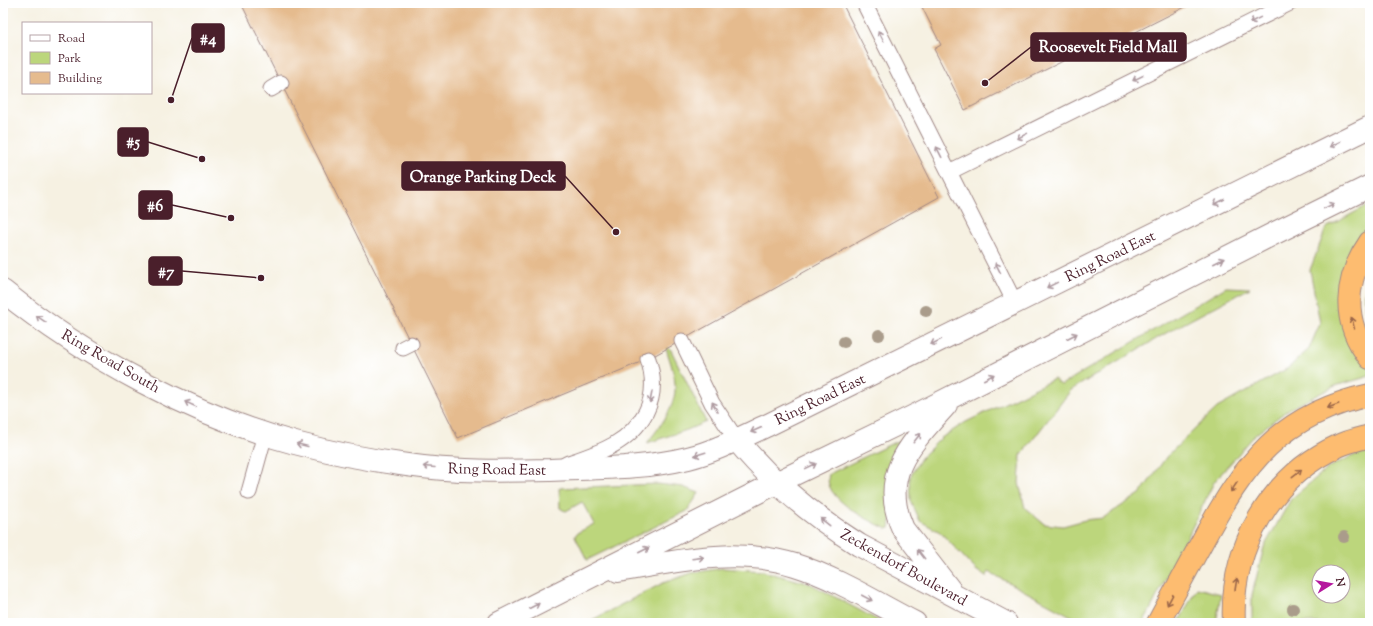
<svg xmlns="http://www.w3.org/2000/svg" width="1373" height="626" font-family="'Sorts Mill Goudy',serif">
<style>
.green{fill:#bcd67c;stroke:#837a54;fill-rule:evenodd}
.building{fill:#e5bb8e}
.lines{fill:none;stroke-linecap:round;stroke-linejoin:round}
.lane-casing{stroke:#a08886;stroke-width:17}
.street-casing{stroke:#a08886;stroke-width:24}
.highway-casing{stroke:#a08886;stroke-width:24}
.lane{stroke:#fff;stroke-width:15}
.street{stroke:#fff;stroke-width:22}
.highway{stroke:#fdbc6f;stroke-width:22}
.tree{fill:#aa9c8b}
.oneway{stroke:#ae9aa0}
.oneway2{stroke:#9b664a}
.labels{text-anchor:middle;stroke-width:3;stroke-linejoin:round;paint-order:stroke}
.street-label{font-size:15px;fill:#4a1f2b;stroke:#fff}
.leader{fill:none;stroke:#4a1f2b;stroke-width:1.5}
.callout-dot{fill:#4a1f2b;stroke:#fff;stroke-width:1.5}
.callout{fill:#4a1f2b;stroke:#4a1f2b;stroke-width:1.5}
.callout-label{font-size:16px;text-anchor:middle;font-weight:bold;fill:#fff}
</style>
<rect width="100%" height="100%" fill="#fff"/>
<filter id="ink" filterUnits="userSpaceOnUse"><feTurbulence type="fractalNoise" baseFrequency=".025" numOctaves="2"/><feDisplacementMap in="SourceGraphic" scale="8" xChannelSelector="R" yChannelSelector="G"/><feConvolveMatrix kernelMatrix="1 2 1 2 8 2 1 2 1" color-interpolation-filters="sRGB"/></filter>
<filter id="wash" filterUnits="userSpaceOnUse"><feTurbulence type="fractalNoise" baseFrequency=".012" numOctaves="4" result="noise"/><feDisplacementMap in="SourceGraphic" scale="16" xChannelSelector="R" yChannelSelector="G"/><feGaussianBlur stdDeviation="0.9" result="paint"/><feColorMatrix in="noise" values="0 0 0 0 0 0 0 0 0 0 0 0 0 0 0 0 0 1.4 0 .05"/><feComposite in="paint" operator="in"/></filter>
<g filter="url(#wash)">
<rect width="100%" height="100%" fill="#f6f1e2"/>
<path class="green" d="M1370 204V227L1364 231 1351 251 1341 280 1370 370V376L1335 386 1289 409 1255 435 1214 482 1189 534 1148 614 1142 623H1084L989 572 986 577 976 570 940 532 920 521 911 501 910 477 921 458 941 438 966 422 1054 379 1061 385 1226 287 1250 288 1166 333 1071 390 1021 455 1019 483 1025 508 1044 524 1063 526 1085 520 1103 518 1140 494 1167 456 1217 408 1288 368 1309 349 1320 323 1310 270 1326 228Z
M1370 270V326L1368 323 1364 295Z
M665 345 671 350 706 422 687 430 647 443C659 428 677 406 675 384 674 371 669 358 665 345Z
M898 441 900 445 890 528 887 529C870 521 821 498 829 474L895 442Z
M1370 448V623H1252V595L1264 547 1291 499 1329 467ZM1319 572H1343V596H1319Z
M658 484 683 487 699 493 687 511 587 560 575 536 577 533 594 524 582 502 566 511 563 510 560 508 559 488Z
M723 568 762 571 811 584 883 623H586L663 583 692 573Z
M1197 588 1221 594 1216 623H1178Z"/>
<g id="blocks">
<path class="building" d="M241 3H842L939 197 648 359 458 438Z
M920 3H1193L1088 56 1080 39 1067 46 1073 56 965 110 934 49 941 45Z"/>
</g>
</g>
<g filter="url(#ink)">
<use href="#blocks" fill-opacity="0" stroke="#a08886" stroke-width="1"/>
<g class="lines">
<defs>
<path id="lane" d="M864 3 1015 303
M271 89 281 83
M949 172 1290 3
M682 341 712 403 736 439
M403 348 411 344
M566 464C598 453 629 444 646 412 654 396 654 377 648 359
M249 492 265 434"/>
<path id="street" d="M3 291C85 357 194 416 295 443 332 453 370 460 407 465 455 472 503 471 550 470 596 468 643 469 688 458 716 451 742 437 768 425L1370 127
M946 405C912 443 878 474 903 529L950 590
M736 439C770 481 813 516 859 545L1006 623
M618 571C676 561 737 547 795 565 837 578 876 603 915 623
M499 623 776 483 912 417 1277 232 1370 186"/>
<path id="highway" d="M1370 242C1344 279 1341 322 1370 358
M1158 623C1173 595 1188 568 1203 540 1244 464 1280 414 1370 395
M1234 623C1230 549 1270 477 1338 446 1348 441 1359 439 1370 436"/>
</defs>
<use href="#lane" class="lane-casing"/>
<use href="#street" class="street-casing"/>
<use href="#highway" class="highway-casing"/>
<use href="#lane" class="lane"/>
<use href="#street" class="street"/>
<use href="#highway" class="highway"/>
</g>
<g class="tree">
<circle cx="926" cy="311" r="6"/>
<circle cx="879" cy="335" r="6"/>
<circle cx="844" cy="342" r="6"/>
<circle cx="1344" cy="537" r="6"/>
<circle cx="1293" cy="609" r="6"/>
</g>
<defs><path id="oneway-shaft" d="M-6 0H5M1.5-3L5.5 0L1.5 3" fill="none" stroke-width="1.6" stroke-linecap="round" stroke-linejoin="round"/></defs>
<g class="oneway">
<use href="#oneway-shaft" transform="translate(1255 20) rotate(154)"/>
<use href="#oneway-shaft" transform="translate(881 36) rotate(-117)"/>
<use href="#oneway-shaft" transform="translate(1138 78) rotate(154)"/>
<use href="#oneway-shaft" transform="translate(1022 136) rotate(154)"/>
<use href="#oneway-shaft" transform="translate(1335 144) rotate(154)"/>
<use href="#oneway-shaft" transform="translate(939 152) rotate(-117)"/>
<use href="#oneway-shaft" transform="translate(1219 202) rotate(154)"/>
<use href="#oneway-shaft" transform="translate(1329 206) rotate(-26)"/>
<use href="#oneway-shaft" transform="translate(1219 261) rotate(-27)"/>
<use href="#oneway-shaft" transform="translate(998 268) rotate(-117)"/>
<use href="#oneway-shaft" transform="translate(1052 285) rotate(154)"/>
<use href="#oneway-shaft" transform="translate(41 319) rotate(-145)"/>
<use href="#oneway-shaft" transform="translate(1072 336) rotate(-27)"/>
<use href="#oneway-shaft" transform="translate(936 342) rotate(154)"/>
<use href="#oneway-shaft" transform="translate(989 377) rotate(-27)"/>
<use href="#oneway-shaft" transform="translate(651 397) rotate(101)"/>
<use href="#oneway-shaft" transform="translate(190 404) rotate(-155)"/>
<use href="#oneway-shaft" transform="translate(715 407) rotate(-120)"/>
<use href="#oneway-shaft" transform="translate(756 430) rotate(156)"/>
<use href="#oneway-shaft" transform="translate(917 438) rotate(-51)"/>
<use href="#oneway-shaft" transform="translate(302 445) rotate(-166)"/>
<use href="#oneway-shaft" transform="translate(700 454) rotate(163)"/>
<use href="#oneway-shaft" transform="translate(811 466) rotate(-26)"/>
<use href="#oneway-shaft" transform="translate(429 467) rotate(-175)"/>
<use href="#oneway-shaft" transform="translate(825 522) rotate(-142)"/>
<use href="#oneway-shaft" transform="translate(644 550) rotate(-27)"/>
<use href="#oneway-shaft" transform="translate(921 554) rotate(-128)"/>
<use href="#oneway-shaft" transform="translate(698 558) rotate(-7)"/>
<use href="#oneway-shaft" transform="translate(867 598) rotate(28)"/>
<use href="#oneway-shaft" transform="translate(534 606) rotate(-27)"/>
</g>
<g class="oneway2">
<use href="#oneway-shaft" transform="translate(1353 323) rotate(-104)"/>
<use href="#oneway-shaft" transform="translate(1333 406) rotate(160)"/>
<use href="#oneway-shaft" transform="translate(1297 473) rotate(-38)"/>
<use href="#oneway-shaft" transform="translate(1234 487) rotate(124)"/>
<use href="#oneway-shaft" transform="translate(1236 584) rotate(-81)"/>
<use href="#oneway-shaft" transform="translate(1170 600) rotate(118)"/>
</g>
</g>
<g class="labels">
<g class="street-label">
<text transform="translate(1110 256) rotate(-26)" y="5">Ring Road East</text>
<text transform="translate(111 361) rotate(30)" y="5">Ring Road South</text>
<text transform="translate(820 399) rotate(-26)" y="5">Ring Road East</text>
<text transform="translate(497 469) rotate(1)" y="5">Ring Road East</text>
<text transform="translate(904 567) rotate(29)" y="5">Zeckendorf Boulevard</text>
</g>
</g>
<path class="leader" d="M171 100L192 38M985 83L1031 47M202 159L148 142M616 232L565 176M231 218L172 205M261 278L182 271"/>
<g class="callout-dot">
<circle cx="171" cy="100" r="4"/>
<circle cx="985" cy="83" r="4"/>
<circle cx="202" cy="159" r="4"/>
<circle cx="616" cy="232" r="4"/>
<circle cx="231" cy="218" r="4"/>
<circle cx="261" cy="278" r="4"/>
</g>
<g class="callout">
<rect x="192" y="24" width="32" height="28" rx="4"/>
<rect x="1031" y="33" width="155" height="28" rx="4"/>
<rect x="118" y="128" width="30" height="28" rx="4"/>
<rect x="402" y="162" width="163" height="28" rx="4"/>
<rect x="139" y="191" width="33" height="28" rx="4"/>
<rect x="149" y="257" width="33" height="28" rx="4"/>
</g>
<g class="callout-label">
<text x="208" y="44">#4</text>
<text x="1108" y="52">Roosevelt Field Mall</text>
<text x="133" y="147">#5</text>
<text x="483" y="182">Orange Parking Deck</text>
<text x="155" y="211">#6</text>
<text x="166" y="277">#7</text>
</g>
<rect width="1373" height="626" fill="none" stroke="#fff" stroke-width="16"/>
<rect x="22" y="22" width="130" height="72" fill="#ffffff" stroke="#b7a5aa"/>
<rect x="30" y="35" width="20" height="6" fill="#ffffff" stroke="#b7a5aa"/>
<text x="58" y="42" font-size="12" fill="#4a1f2b">Road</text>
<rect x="30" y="52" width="20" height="12" fill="#bcd67c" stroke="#b7a5aa"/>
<text x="58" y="62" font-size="12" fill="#4a1f2b">Park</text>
<rect x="30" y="72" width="20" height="12" fill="#e5bb8e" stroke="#b7a5aa"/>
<text x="58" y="82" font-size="12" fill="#4a1f2b">Building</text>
<g transform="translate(1331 584) rotate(79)"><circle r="19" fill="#ffffff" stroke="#b7a5aa"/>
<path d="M0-3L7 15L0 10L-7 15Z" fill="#b5179e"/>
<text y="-6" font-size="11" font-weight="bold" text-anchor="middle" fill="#4a1f2b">N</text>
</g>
</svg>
